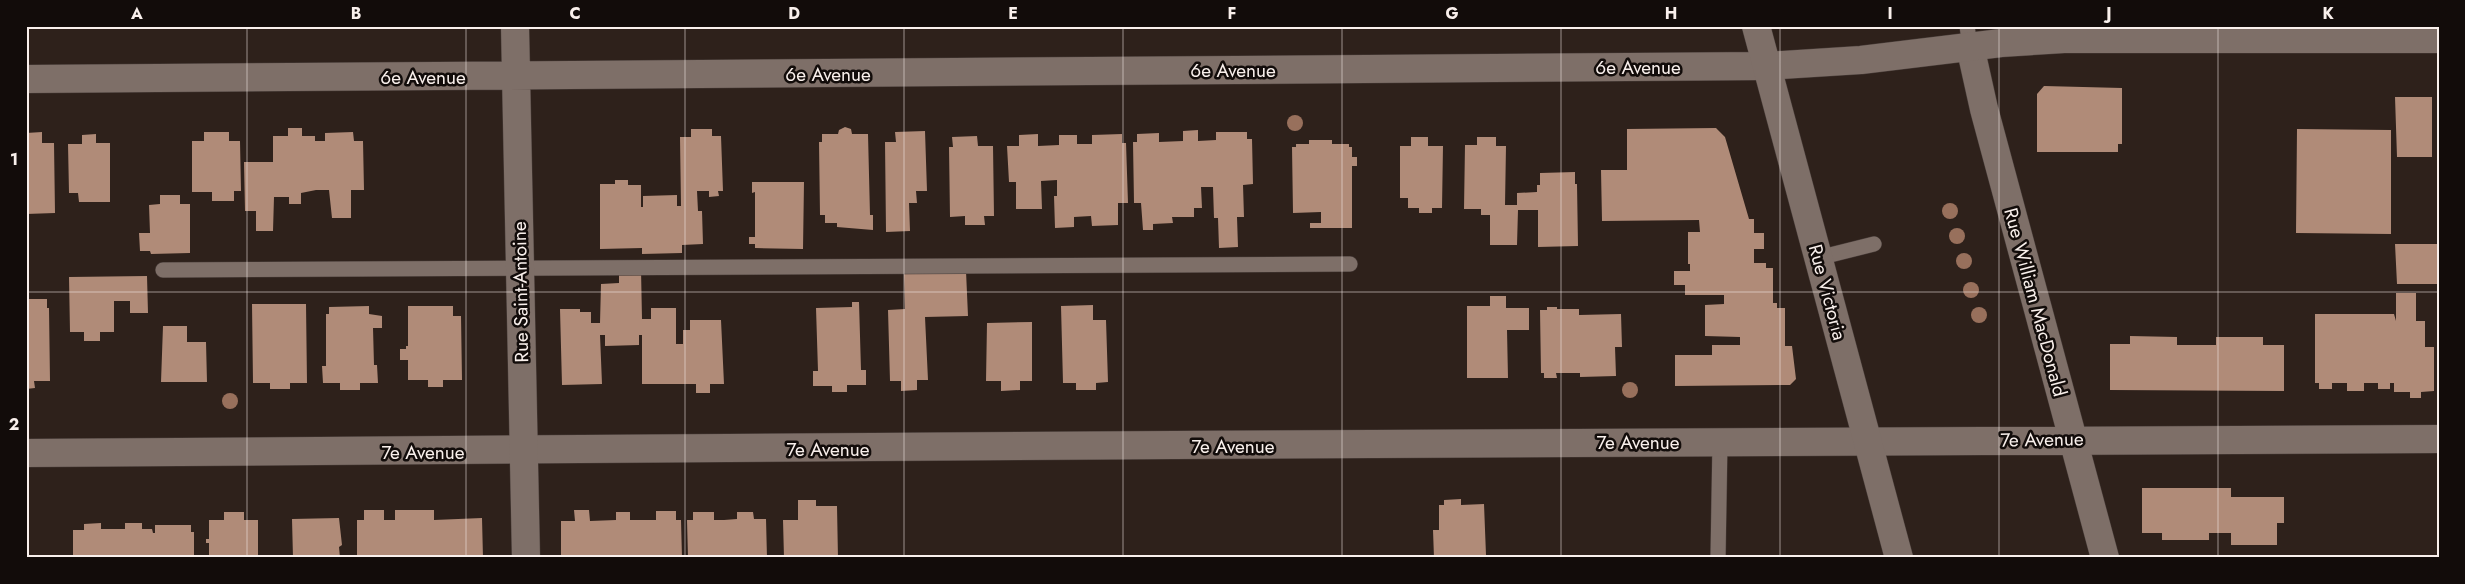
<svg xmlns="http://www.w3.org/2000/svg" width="2465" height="584" font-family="Jost,sans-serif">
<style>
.building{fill:#b08b78}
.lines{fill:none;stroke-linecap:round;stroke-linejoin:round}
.service-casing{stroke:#483d39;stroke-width:16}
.minor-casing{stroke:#483d39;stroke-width:29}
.tertiary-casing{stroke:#483d39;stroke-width:29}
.secondary-casing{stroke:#483d39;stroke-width:29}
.service{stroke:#7e6f68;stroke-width:15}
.minor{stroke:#7e6f68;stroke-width:28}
.tertiary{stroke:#7e6f68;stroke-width:28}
.secondary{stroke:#7e6f68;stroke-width:28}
.tree{fill:#98705c}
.grid{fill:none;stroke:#f9f0ec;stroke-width:1;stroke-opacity:0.55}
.labels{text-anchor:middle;stroke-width:5;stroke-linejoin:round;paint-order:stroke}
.street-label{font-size:19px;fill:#f9f0ec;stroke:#120c0a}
.neatline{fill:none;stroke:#f9f0ec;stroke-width:2}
.grid-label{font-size:16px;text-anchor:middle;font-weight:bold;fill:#f9f0ec}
</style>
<rect width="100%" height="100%" fill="#2e211b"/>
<path class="building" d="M2044 86 2122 88V144H2118V152H2037V94Z
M2395 97H2432V157H2397Z
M845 127 851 129 852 134H868L870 215H873V230L837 227V223H825V215H820L819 142H822V134H838L839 130Z
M288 128H302V136H315V141H325V133L353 132 354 141H363L364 190H351V218H332L329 190H316L301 193V204H289V197H274L273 231H256V211H245L244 162H273V136H288Z
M1716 128 1725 137 1749 219H1754V233H1764V249H1754V263H1766V268H1773V303H1777V308H1785V346H1792L1796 379 1790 385 1675 386V355H1712V345H1740V337L1705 336V305L1724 304V295H1685V285H1674V271H1690V264H1688V232H1700L1699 220 1602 221 1601 170H1627V129Z
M691 129H712V136H721L723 191H718L719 196 709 197V191H697L698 211H702L703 244 682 245V253L642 254V248L600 249V184H615V180H628V185H641V207H643V196L677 195V206H681L680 137H691Z
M2297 129 2391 130V234L2296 233Z
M1198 130V141L1216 140V132H1247V139H1252L1253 184 1243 185 1244 217H1237L1238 247 1219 248 1218 218H1214L1213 187H1201L1202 208H1194V217H1172L1173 223 1153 224V230H1143L1141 203H1134L1133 142H1137V134L1159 133V142L1183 141V131Z
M925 131 927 191H916L917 203H909L910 231 886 232 885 142H896L895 132Z
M42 132V143H54L55 213 26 214V133Z
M204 132H229V141H240L241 191H234V201H212V192H192V141H204Z
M96 134V143H110V202H79L78 193H69L68 144H82V135Z
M1038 134V146L1059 145V135H1077V144H1092V135L1122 134V143H1126L1128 203H1118V225L1092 226 1091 216 1074 217V227L1055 228 1054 196H1057V180L1041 181 1042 209H1016V182H1009L1007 146H1019V135Z
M977 136 978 146H993L994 216H984L985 225H965V216L950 217 949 147H953L952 137Z
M1411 137H1428V146H1443L1442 208H1432V213H1419V208H1408V198H1400V146H1411Z
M1477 137H1496V146H1506L1505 205H1517V193L1537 192V185H1540V173L1575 172V184H1577L1578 246 1538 247V210H1518L1517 245H1490V215H1481V209H1464L1465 145H1477Z
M1309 140H1332V144H1349V147H1352V157H1357V166H1352V228H1310V223H1321V212L1293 213 1292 147H1296V144H1309Z
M752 182H804L803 249 755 248V244H749V237H755V192L752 193Z
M160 195H180V204H190V253L151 254 150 251H140L139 233H150L149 205 160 204Z
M2395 244H2439V284H2397Z
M641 269 642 319H651V308H676V344H683V330H690V320H721L724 384H710V393H696V384H642V335H639V345L605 346V335H600L602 384 562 385 560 309H580V312H591V323H600L601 284 619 283V270Z
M966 271 968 316 925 317 928 380H917V390L901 391V381H890L888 310 905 309 904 273Z
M147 276 148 313H130V301H114V332H100V341H84V332H70L69 277Z
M2396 293H2416V321H2425V347H2434V391L2421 392V398H2410V392H2394V383H2390V389H2378V383H2364V391H2347V383H2332V389H2319V383H2315V314H2394L2396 321Z
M1490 296H1506V308H1529V330H1507L1508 378H1467V306H1490Z
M26 299H47V308H49L50 381H34L35 388 26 389Z
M852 302H859L861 370H866V385H847V392H832V386H813V371H818L816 308 852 307Z
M252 304H306L307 383H290V389H270V383H253Z
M1093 305V320H1106L1108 382 1096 383V390H1076V383H1063L1061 306Z
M369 306V314L382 316V328H373L374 365H377L378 383H360V390H340V383H323L322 366H326V314H329V307Z
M408 306H453V316H461L462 380H443V387H428V380H408V360H400V349H406V346H408Z
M1547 307H1557V309H1579V315L1621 314 1622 347H1615L1616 376 1580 377V373H1556L1557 378H1544V373H1541L1540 310H1547Z
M1032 322V381H1020V390L1001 391V381H986L987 323Z
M163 326H187V342H206L207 382H161Z
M2130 336 2177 337V345H2216V337H2263V345H2284V391L2110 390V344H2130Z
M2142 488H2231V497H2284V523H2277V545H2231V533H2209V540H2162V533H2142Z
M1461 499V505L1484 504 1486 555H1463V558H1434L1433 530H1439V505H1444V500Z
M798 500H816V506H837L838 558H784L783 520H798Z
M364 510H384V520H395V510H434V520L482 518 483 558H357V520H364Z
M574 510H589L590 521 616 520V512H630V520H656V511H676V520H681L682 558H561V521H575Z
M224 512H244V520H258V558H209V543H206V539H209V520H224Z
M693 512H714V520H724L737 519V512H753L754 519H766L767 558H688L687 520H693Z
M339 518 342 545 339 547 340 558H293L292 519Z
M101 523V529H125V523H142V529H152L153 533H155V525H191V532H194V558H73V530H84V524Z"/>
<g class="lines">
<defs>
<path id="service" d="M1967 26 1970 46
M1818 258 1874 244
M163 270 1350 264
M1718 558 1720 441"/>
<path id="minor" d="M1970 46 1984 109 2105 558
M26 453C830 451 1635 437 2439 439"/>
<path id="tertiary" d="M515 26 526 558
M26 79 1766 66 1861 60 2001 43 2064 39H2439"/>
<path id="secondary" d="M1756 26 1899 558"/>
</defs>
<use href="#service" class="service-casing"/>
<use href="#minor" class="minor-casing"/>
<use href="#tertiary" class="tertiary-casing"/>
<use href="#secondary" class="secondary-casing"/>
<use href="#service" class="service"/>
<use href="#minor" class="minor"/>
<use href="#tertiary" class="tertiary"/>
<use href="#secondary" class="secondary"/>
</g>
<g class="tree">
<circle cx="1295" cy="123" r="8"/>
<circle cx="1950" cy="211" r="8"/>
<circle cx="1957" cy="236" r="8"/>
<circle cx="1964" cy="261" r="8"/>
<circle cx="1971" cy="290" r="8"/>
<circle cx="1979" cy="315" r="8"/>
<circle cx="1630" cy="390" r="8"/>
<circle cx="230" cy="401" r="8"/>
</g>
<path class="grid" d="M247 26V558M466 26V558M685 26V558M904 26V558M1123 26V558M1342 26V558M1561 26V558M1780 26V558M1999 26V558M2218 26V558M26 292H2439"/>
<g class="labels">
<g class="street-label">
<text x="1638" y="74">6e Avenue</text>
<text x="1233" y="77">6e Avenue</text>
<text x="828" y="81">6e Avenue</text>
<text x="423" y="84">6e Avenue</text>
<text transform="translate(520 292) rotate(-91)" y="7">Rue Saint-Antoine</text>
<text transform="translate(1828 292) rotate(75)" y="7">Rue Victoria</text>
<text transform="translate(2036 302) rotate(75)" y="7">Rue William MacDonald</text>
<text transform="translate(2042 439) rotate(-1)" y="7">7e Avenue</text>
<text x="1638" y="449">7e Avenue</text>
<text x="1233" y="453">7e Avenue</text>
<text x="828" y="456">7e Avenue</text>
<text x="423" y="459">7e Avenue</text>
</g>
</g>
<rect width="2465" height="584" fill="none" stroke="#120c0a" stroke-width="55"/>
<rect x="28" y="28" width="2410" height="528" class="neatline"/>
<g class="grid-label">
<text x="137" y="19">A</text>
<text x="356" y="19">B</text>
<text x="575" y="19">C</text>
<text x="794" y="19">D</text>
<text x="1013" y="19">E</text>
<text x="1232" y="19">F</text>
<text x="1452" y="19">G</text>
<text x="1671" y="19">H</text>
<text x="1890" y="19">I</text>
<text x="2109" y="19">J</text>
<text x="2328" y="19">K</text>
<text x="14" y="165">1</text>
<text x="14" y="430">2</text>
</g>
</svg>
